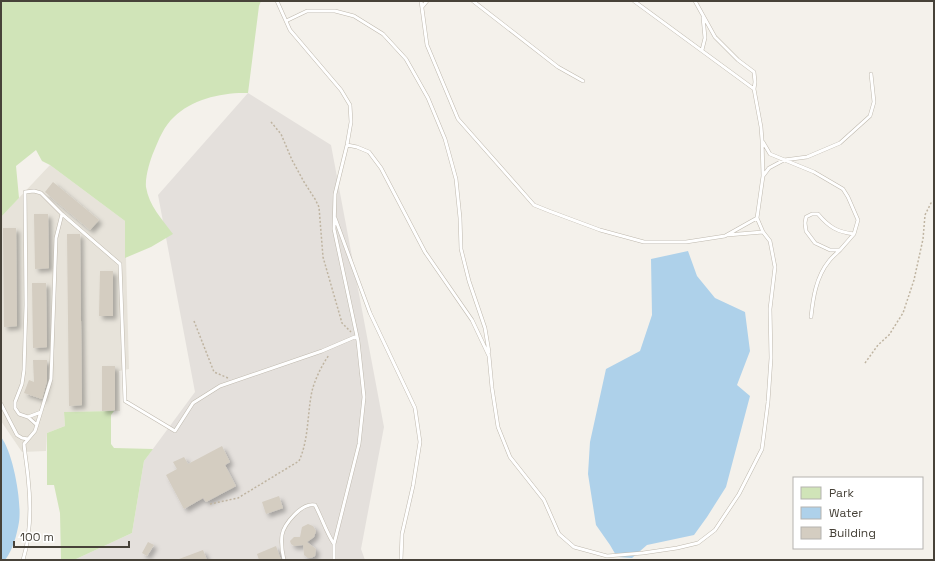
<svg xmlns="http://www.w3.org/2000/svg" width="935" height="561" font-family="'Space Grotesk',sans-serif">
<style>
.residential{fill:#e7e3da}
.industrial{fill:#e4e0dc}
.green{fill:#d0e4b8}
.water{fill:#aed1ea}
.building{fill:#d4cdc1;filter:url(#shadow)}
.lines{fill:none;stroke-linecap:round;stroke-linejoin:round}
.service-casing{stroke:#bfb9ae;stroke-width:4}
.path{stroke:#bfb4a1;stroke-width:1.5;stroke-dasharray:2 2;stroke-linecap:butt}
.service{stroke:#fff;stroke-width:3}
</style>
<defs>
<filter id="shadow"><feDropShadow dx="3.5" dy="3.5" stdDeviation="2" flood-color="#0004"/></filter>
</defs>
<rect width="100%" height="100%" fill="#f4f1eb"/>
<path class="residential" d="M50 165 125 221 129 369 119 371 120 411 64 412 65 426 47 433 46 451 22 452 1 421V217Z"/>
<path class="industrial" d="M248 93 331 145 384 427 361 549 365 560H74L132 533 144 461 195 392 158 195Z"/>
<path class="green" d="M1 1H261L259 6 248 93C223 92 192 99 174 117 164 126 159 139 154 151 150 160 145 177 146 187 149 206 162 219 173 234L151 247 125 258V221L50 165 42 161 36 150 16 166 19 198 1 217Z
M114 411 111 415V444L114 448 153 449 144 461 132 533 74 560H61L60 513 54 485H47V433L65 426 64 412Z"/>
<path class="water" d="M688 251 697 276 715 298 745 312 750 351 737 385 750 396 726 487 707 517 694 535 647 545 632 558 617 557 610 545 596 525 588 474 590 442 606 369 640 351 652 315 651 259Z
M1 437C13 452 22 502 19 522 17 534 13 550 5 560H1Z"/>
<path class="building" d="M53 182 99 220 90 230 45 192Z
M34 214H48L49 268 35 269Z
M3 228H16L17 326 4 327Z
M67 234H80L82 405 69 406Z
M100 271H113V316H99Z
M32 283H46L47 347 33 348Z
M33 360H47V381L42 399 24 393 29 380 34 382Z
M102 366H115V410L102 411Z
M222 446 230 462 225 465 236 486 206 502 203 498 184 509 166 475 177 469 173 462 184 457 188 464Z
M279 496 283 508 266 514 262 502Z
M308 524 313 526 316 531 314 537 307 542 316 549 315 556 311 558H308L304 555 303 545 294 546 291 544 290 541 294 537H300L302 527Z
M148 542 154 545 147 556 142 553Z
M276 546 281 560H259L257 554Z
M203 550 207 560H179V559Z"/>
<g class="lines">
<defs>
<path id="service" d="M277 1 290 30 341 90 350 105 351 122 347 145 335 194 334 229 358 341 364 397 359 444 334 544V560
M421 1 427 45 458 119 534 205 549 211 600 230 644 242H686L725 236 757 218
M473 1 558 67 583 81
M634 1 754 89
M422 7 427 1
M286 21 307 11H335L354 16 383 34 406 59 428 98 445 139 456 179 460 218 461 249 469 281 485 328 489 352
M702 50 705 38 703 17
M763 142 770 154 814 172 843 189 848 197 858 220 854 234 840 250H830L815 243 806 231 805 223 806 217 812 214H818C829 227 837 232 854 234
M347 145 357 147 369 152 381 168 425 252 472 320 489 356 492 388 498 427 510 457 544 500 559 534 574 547 607 556 643 553 677 548 698 543 715 530 739 494 762 449 768 402 771 358 770 309 775 267 770 241 763 232 757 218 763 176 762 140 761 127 754 89 755 82 754 72 738 60 715 37 695 1
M763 176 769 168 784 160 807 157 840 143 870 116 874 102 871 74
M335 218 370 313 415 408 420 442 413 486 402 534 401 560
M727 235 763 232
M811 317C813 298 816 277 829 261 832 257 837 253 840 250
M1 404 17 435 22 438 28 439
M41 412 28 417 19 414 15 408V402L22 384 24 370 26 305 25 192 34 191 41 193 62 214 120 264 125 401 175 431 193 403 220 386 322 351 357 336
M28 417 37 425
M23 560C31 534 31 504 28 477 27 466 25 455 24 444L35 431 51 379 56 238 62 214
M284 560C282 552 281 543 282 535 284 524 302 502 315 505 322 518 326 532 334 544"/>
</defs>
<use href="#service" class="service-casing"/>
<path class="path" d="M271 122 281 134 292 160 304 182 315 199 319 207 323 257 342 323 351 332
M194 321 214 372 228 378
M865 363 878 345 889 335 903 313 914 280 923 239 925 215 931 203 934 201
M210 504 238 498 299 461C309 439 307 415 312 391 315 379 322 365 329 355"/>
<use href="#service" class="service"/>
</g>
<rect width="935" height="561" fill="none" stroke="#474239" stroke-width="4"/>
<rect x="793" y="477" width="130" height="72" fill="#ffffff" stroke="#b5b3b0"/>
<rect x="801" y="487" width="20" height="12" fill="#d0e4b8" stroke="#b5b3b0"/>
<text x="829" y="497" font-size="12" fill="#474239">Park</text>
<rect x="801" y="507" width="20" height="12" fill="#aed1ea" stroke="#b5b3b0"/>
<text x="829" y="517" font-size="12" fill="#474239">Water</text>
<rect x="801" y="527" width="20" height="12" fill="#d4cdc1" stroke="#b5b3b0"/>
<text x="829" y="537" font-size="12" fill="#474239">Building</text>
<path d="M14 541v6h115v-6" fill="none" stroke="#474239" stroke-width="2"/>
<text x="20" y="541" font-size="12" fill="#474239" stroke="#ffffff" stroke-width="3" paint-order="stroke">100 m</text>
</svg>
